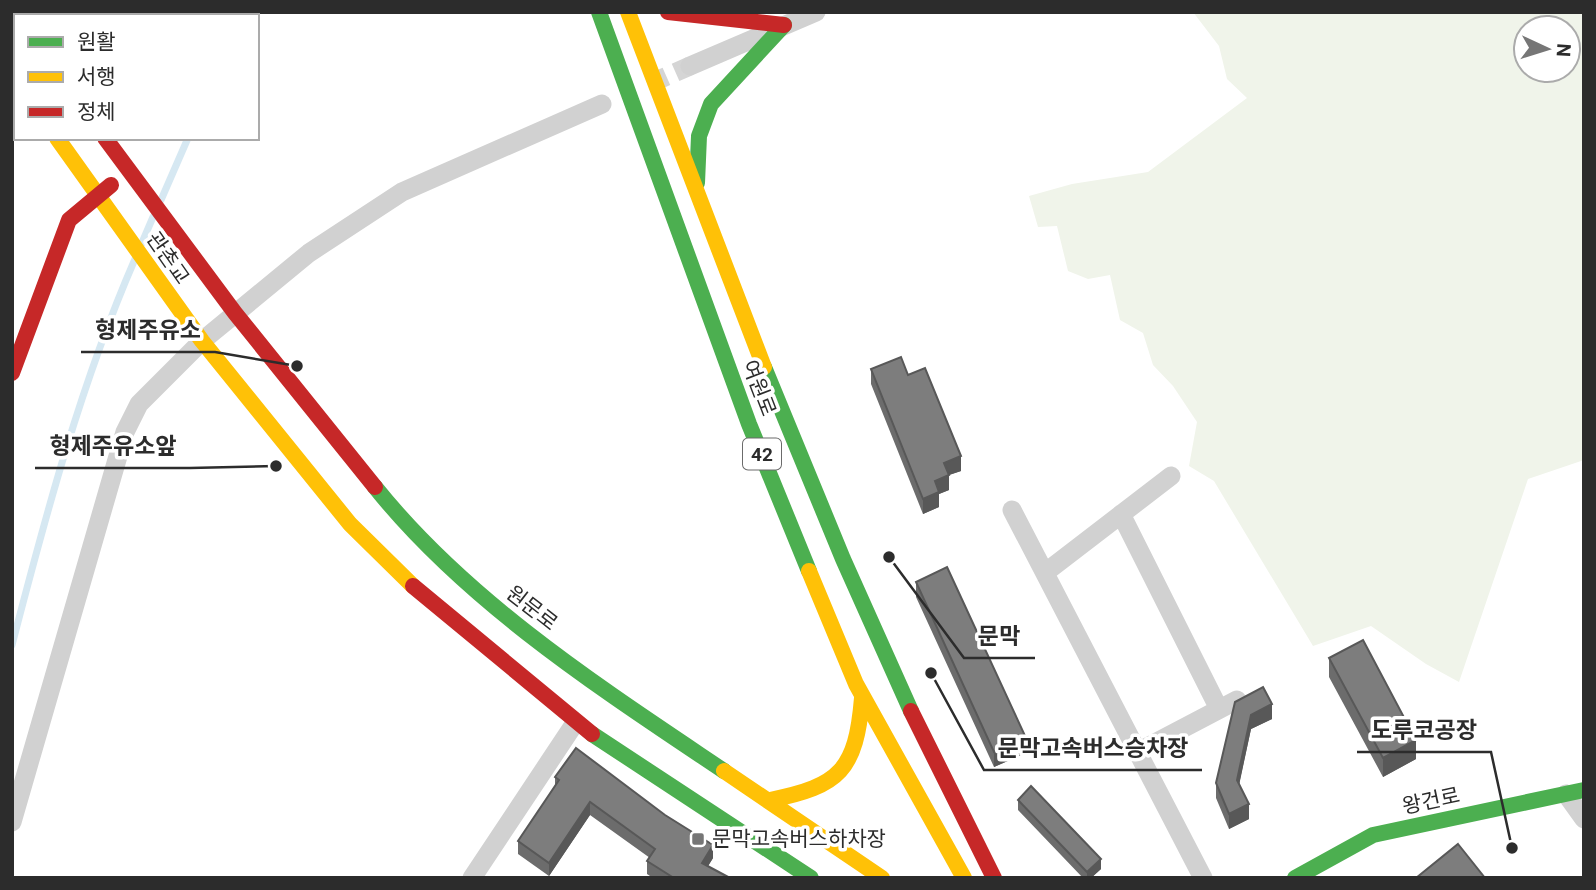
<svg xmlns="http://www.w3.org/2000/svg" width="1596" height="890" font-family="Roboto,'Noto Sans KR',sans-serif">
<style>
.green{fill:#f0f4ea;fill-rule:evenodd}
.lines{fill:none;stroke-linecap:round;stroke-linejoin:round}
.stream{stroke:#d6e8f2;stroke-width:7}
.street-tunnel{stroke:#d5d5d5;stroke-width:19;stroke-dasharray:19 10;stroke-linecap:butt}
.street{stroke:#d1d1d1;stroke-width:19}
.fast{stroke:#4caf50;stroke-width:16}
.slow{stroke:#ffc107;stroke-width:16}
.jam{stroke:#c62828;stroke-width:16}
.wall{fill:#6c6c6c}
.shaded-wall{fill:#585858}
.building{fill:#7d7d7d;stroke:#585858;stroke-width:2}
.poi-dot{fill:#767676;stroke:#fff;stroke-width:2.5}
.labels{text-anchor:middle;stroke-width:7;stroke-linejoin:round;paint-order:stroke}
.shield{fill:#fff;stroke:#6b6b6b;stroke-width:2}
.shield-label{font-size:19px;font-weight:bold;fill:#2c2c2c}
.street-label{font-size:21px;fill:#2c2c2c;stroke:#fff}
.poi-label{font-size:21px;fill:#2c2c2c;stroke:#fff;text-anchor:start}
.leader{fill:none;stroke:#2c2c2c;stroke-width:2.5}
.callout-dot{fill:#2c2c2c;stroke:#fff;stroke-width:2.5}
.callout-label{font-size:23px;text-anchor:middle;font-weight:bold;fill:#2c2c2c;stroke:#fff;stroke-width:7;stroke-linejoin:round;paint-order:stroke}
</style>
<rect width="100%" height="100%" fill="#fff"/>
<path class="green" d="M1193 12H1584V460L1528 479 1459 682 1426 664 1371 626 1313 646 1214 481 1189 466 1197 422 1173 386 1153 365 1143 333 1120 320 1110 275 1088 279 1068 271 1057 226 1038 227 1029 196 1072 184 1148 172 1247 98 1227 79 1219 46ZM1526 28H1568V70H1526Z"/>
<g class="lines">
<path class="stream" d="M224 16 225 12
M161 200 188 138
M141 245 153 217
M12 645C46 514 81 383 135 259"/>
<path class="street-tunnel" d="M649 84 690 66"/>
<path class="street" d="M690 66 816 12
M1012 510 1203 878
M1121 514 1219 709
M1046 572 1171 476
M1136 753 1237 700
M1566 794 1584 819
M12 822 125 432 139 404 202 341 309 253 402 192 602 104
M472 878 575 723"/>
<path class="fast" d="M14 12 17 16
M599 12 749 424 809 571
M12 75 16 80
M697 183 699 136 711 104 784 25
M764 367 843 559 911 711
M375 487C468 603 602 689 724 771
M592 734 811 878
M1295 878 1373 835 1584 790"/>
<path class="slow" d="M628 12 764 367
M57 138 202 341 350 524 413 586
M809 571 856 684 964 878
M724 771 882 878
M770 800C840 786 856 770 862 698"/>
<path class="jam" d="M668 12 784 25
M105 138 235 313 375 487
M12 373 69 220 111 185
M413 586 592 734
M911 711 994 878"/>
</g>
<path class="wall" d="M871 369 908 375 961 471 949 475V490L939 494V507L923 514 871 384Z
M916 582 1026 753 994 767 916 597Z
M1329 658 1416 759 1383 777 1329 677Z
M1263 687 1272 719 1251 729 1239 784 1249 819 1229 829 1216 798V783Z
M555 777 713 858 708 866 730 878H653L647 874V861L650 858 590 815 549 876 518 854V841L555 787Z
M1018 800 1101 869 1091 878H1083L1018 810Z"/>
<path class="shaded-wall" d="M961 456V471L949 475V490L939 494V507L923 514V499L935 481 944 463Z
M1272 704V719L1251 729 1237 795V780L1251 715Z
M1026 738V753L994 767V752Z
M1416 740V759L1383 777V758Z
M590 802V815L549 876V863Z
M1249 804V819L1229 829V814Z
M713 845V858L702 876V863Z
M1101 859V869L1091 878H1087V872Z"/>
<path class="building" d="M901 357 908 375 925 368 961 456 944 463 949 475 935 481 939 492 923 499 871 369Z
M947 567 1026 738 994 752 916 582Z
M1363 640 1416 740 1383 758 1329 658Z
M1263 687 1272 704 1251 715 1237 780 1249 804 1229 814 1216 783 1235 702Z
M576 748 665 815 713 845 702 863 730 878H674L647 861 655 849 590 802 549 863 518 841 559 780 555 777Z
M1031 786 1101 859 1087 872 1018 800Z
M1458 844 1485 878H1416Z"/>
<rect class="poi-dot" x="691" y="832" width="14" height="14" rx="3.5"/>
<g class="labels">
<rect class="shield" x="743" y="438.5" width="38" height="31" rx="5"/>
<g class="shield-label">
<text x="762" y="461">42</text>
</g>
<g class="street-label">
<text transform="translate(168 258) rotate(55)" y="7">관촌교</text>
<text transform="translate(759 388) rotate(69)" y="7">여원로</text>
<text transform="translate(532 608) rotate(38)" y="7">원문로</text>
<text transform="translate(1431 801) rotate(-12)" y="7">왕건로</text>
</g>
<g class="poi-label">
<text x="712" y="846">문막고속버스하차장</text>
</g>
</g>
<path class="leader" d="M297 366L215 352H81M276 466L190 468H35M889 557L964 658H1035M1512 848L1491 752H1357M931 673L984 770H1202"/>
<g class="callout-dot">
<circle cx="297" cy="366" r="7"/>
<circle cx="276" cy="466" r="7"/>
<circle cx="889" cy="557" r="7"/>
<circle cx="1512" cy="848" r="7"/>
<circle cx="931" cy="673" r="7"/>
</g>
<g class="callout-label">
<text x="148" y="338">형제주유소</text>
<text x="113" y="454">형제주유소앞</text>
<text x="999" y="644">문막</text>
<text x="1424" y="738">도루코공장</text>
<text x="1093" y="756">문막고속버스승차장</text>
</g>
<rect width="1596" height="890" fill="none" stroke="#2c2c2c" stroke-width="28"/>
<rect x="14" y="14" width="245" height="126" fill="#ffffff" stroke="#ababab" stroke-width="2"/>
<rect x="28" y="37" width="35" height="10" fill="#4caf50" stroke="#ababab" stroke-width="2"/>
<text x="77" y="49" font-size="21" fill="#2c2c2c">원활</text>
<rect x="28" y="72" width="35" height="10" fill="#ffc107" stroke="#ababab" stroke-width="2"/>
<text x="77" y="84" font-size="21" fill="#2c2c2c">서행</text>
<rect x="28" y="107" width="35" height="10" fill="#c62828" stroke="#ababab" stroke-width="2"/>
<text x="77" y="119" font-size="21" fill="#2c2c2c">정체</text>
<g transform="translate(1547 49) rotate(94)"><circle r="33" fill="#ffffff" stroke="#ababab" stroke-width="2"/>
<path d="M0-5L12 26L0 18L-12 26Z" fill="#767676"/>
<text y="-10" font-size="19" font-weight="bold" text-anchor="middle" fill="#2c2c2c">N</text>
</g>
</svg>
